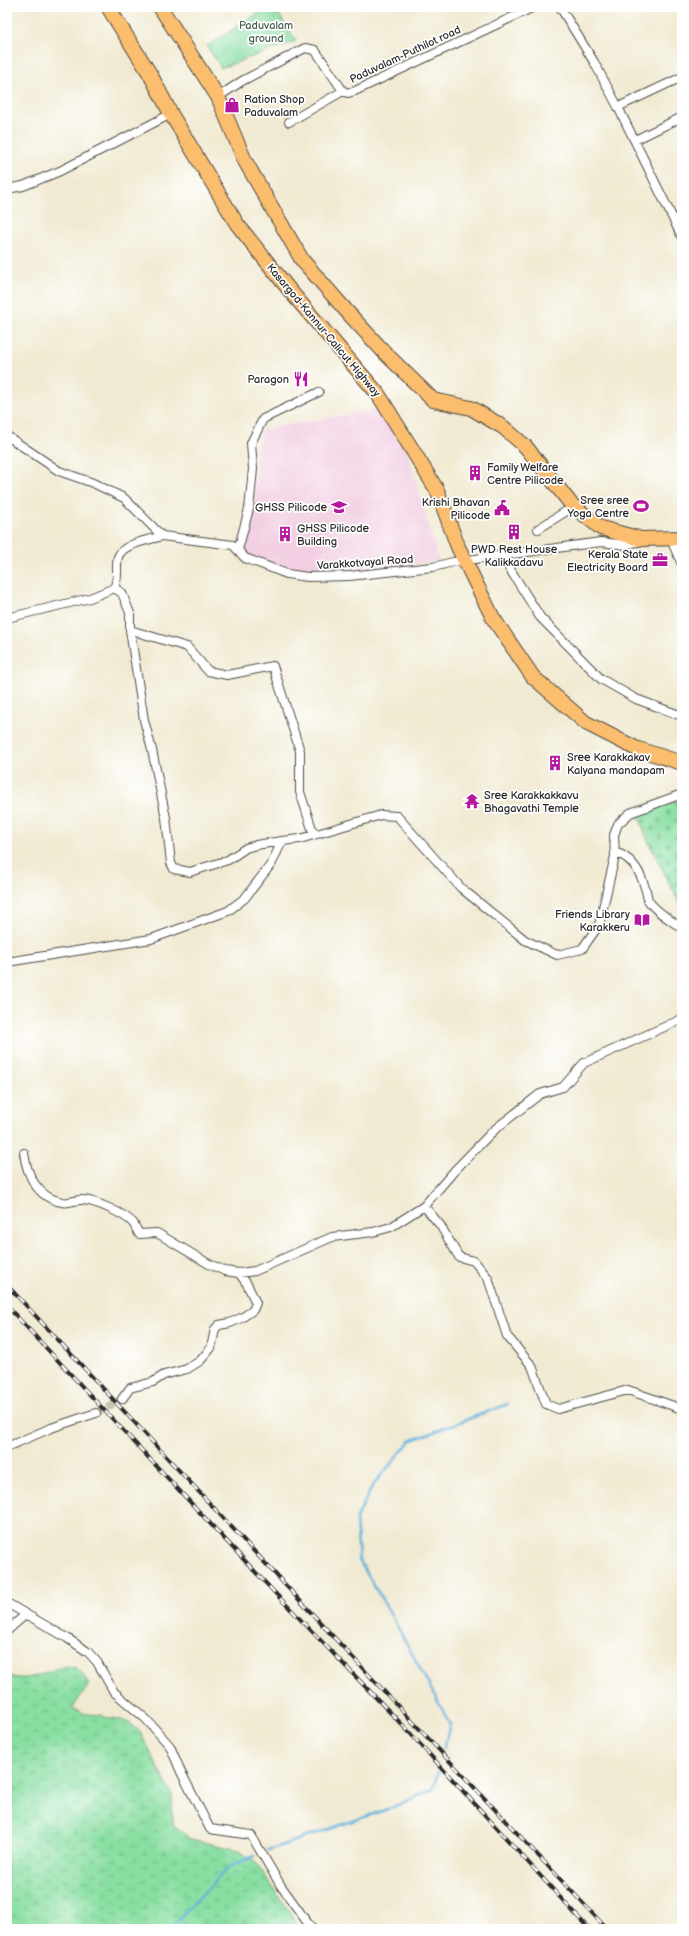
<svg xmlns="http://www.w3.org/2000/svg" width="689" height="1936" font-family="'Balsamiq Sans',sans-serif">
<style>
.built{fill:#f2cfe2}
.wetland{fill:url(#wetland-marsh);stroke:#5a8566}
.cemetery{fill:url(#cemetery-stones);stroke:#5a8566}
.park{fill:url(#park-dots);stroke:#5a8566}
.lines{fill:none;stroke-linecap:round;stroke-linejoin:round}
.stream{stroke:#63b2dd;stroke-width:2.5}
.minor-tunnel{stroke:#c9c4b1;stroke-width:8;stroke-dasharray:8 4;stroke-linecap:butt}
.minor-casing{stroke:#494844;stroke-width:10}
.trunk-casing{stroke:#494844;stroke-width:16}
.minor{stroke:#fff;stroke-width:8}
.trunk{stroke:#fbbd6e;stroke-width:14}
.rail-casing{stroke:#2b2b2b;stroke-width:4}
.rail{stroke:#fff;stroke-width:2.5;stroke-dasharray:8;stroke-linecap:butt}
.labels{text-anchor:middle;stroke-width:3.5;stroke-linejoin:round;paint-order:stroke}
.park-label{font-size:11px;fill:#47614f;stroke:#fff}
.street-label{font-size:11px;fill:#2b2b2b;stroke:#fff}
.poi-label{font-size:11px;fill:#2b2b2b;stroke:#fff;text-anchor:end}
</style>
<defs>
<pattern id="wetland-marsh" width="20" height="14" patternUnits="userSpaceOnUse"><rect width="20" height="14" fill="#89dfa2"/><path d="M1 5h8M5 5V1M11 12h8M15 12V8" fill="none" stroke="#76c08c"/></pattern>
<pattern id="cemetery-stones" width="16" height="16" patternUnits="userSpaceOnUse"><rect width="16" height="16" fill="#89dfa2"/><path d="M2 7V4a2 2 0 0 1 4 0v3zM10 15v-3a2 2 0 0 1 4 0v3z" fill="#76c08c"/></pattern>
<pattern id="park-dots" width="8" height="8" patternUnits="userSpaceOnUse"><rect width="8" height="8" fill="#89dfa2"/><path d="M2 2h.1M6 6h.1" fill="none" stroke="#76c08c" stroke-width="1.8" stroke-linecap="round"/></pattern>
</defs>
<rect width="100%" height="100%" fill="#fff"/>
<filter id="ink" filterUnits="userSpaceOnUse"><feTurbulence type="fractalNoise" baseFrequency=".025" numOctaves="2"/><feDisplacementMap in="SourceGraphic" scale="8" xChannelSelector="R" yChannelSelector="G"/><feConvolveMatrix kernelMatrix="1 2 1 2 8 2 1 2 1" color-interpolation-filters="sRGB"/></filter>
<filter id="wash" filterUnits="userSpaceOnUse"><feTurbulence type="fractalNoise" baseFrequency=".012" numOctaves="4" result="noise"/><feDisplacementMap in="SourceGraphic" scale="16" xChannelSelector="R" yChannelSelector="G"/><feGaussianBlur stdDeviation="0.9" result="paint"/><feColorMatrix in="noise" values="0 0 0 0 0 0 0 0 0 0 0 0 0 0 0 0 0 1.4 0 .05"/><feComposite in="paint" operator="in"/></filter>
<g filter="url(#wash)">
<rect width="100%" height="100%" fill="#f1ead2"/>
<path class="built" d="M394 407 439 561 329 576 290 573 247 556 242 548 254 523 256 451 262 429Z"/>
<path class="wetland" d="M67 1666C80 1667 83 1675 89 1685L72 1709 86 1714 102 1715 104 1717C118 1719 130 1720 140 1732L172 1795 173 1824 190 1839 239 1850 257 1864 301 1929H7V1674C24 1686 50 1669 67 1666Z"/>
<path class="cemetery" d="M682 798V908L648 841 638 814Z"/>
<path class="park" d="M268 7H274L296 41 221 68 207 46Z"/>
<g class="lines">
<path class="stream" d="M444 1748 450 1724 390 1613 359 1560 356 1519 373 1485 410 1441 508 1404
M268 1850 391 1808 433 1789 438 1772
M169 1929 229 1867 254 1856"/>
</g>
</g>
<g filter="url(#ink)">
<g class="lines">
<path class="minor-tunnel" d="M96 1413 122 1399"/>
<defs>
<path id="minor" d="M560 7 594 62 618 107 682 77
M218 97 242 81 305 48 315 50 343 91 348 93 355 91 534 7
M618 107 682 237
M289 122 343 91
M635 140 682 117
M7 189 23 186 60 171 171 114
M7 436 59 471 93 483 124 498 162 536 233 545 245 558 287 574 308 577 349 576 433 567 453 562 601 542 626 545 640 541
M538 529 568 510 571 504
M670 538 682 564
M238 550 249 509 253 469 251 443 263 419 319 392
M501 555 540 617 601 679 636 699 682 716
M114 588 122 593 130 613V630L144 720 152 750 166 818 171 863 174 869 190 872 228 860 246 848 256 845 282 841
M7 618 90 598 114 588C120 575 115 568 118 557 123 543 150 540 162 536
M130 630 187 647 208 671 227 675 273 666 300 751V792L314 835
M615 856 620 854C634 861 641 873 645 888 647 892 647 897 648 900 655 912 672 920 682 929
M7 962 151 939 228 911 245 898 272 863 282 841 300 839 381 815 397 816 461 888 525 940 557 955 582 949 599 925 615 856 614 835 618 824 630 813 682 794
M24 1153C27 1176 38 1198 62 1202 69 1204 76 1199 83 1200 96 1201 125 1214 133 1223 135 1226 137 1230 139 1234L157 1233 209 1264 225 1271 239 1273 255 1271 332 1237 373 1232 391 1227 424 1206 455 1170 494 1130 540 1094 563 1087 584 1063 682 1019
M424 1206 440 1225 459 1257 474 1261 488 1278 507 1336 532 1366 546 1404 558 1409 628 1390 682 1409
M122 1399 130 1388 153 1382 164 1375 187 1369 200 1361 211 1348 215 1329 219 1325 230 1323 243 1317 253 1310 256 1303 247 1284 239 1273
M7 1447 51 1428 96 1413
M7 1603 67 1638 88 1652 97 1662 114 1692 146 1719 170 1746 181 1772 210 1829 251 1835 281 1886 312 1929
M7 1631 25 1615"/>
<path id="trunk" d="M108 7 150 74 171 114 237 224 291 292 378 394 437 490 458 547 493 618 533 677 586 723 635 748 682 763
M160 7 218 97 245 161 302 260 350 315 386 354 433 400 471 408 503 427 526 447 571 504 601 528 641 539 682 538"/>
</defs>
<use href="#minor" class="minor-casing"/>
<use href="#trunk" class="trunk-casing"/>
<use href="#minor" class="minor"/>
<use href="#trunk" class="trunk"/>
<defs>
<path id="rail" d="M7 1285 381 1688 607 1929
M7 1306 275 1593 409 1732 589 1929"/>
</defs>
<use href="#rail" class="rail-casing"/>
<use href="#rail" class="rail"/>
</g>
</g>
<defs>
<symbol id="shop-bare" viewBox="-9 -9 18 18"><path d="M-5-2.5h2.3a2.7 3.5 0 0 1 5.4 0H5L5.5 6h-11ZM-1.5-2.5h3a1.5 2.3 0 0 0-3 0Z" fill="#b5179e" stroke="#fff" stroke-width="2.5" paint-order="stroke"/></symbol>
<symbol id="restaurant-bare" viewBox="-9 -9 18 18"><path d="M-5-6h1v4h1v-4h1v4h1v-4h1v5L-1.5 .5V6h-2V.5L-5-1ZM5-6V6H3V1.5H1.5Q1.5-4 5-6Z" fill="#b5179e" stroke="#fff" stroke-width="2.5" paint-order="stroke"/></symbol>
<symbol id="building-bare" viewBox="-9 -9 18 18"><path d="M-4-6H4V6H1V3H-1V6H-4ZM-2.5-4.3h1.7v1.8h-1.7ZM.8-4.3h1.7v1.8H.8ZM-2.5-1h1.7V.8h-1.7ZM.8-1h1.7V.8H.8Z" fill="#b5179e" stroke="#fff" stroke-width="2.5" paint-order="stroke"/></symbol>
<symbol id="stadium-bare" viewBox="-9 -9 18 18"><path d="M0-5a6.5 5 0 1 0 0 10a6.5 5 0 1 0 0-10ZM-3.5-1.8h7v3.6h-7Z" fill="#b5179e" stroke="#fff" stroke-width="2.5" paint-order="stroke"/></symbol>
<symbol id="school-bare" viewBox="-9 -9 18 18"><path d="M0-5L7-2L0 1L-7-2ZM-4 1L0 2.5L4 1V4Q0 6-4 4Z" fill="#b5179e" stroke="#fff" stroke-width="2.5" paint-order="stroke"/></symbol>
<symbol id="civic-bare" viewBox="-9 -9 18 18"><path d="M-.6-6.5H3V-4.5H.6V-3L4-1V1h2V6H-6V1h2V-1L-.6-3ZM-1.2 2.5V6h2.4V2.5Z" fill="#b5179e" stroke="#fff" stroke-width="2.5" paint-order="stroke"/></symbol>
<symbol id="office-bare" viewBox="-9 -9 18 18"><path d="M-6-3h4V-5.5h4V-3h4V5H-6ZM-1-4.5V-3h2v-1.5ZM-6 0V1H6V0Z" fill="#b5179e" stroke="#fff" stroke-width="2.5" paint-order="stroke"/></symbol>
<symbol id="temple-bare" viewBox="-9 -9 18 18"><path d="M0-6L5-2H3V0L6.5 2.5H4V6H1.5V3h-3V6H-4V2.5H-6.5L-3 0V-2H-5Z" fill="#b5179e" stroke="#fff" stroke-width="2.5" paint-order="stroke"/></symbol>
<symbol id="library-bare" viewBox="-9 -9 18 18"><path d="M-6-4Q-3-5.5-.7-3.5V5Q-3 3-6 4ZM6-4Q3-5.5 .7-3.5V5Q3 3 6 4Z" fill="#b5179e" stroke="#fff" stroke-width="2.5" paint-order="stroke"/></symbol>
</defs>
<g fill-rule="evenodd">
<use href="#shop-bare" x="221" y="94" width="22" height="22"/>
<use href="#restaurant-bare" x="290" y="368" width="22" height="22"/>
<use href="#building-bare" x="464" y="462" width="22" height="22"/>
<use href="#stadium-bare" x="630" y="495" width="22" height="22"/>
<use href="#school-bare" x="328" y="496" width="22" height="22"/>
<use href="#civic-bare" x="491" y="497" width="22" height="22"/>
<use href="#building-bare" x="503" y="521" width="22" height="22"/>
<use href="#building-bare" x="274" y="523" width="22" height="22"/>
<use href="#office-bare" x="649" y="549" width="22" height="22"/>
<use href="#building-bare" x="544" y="752" width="22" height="22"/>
<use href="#temple-bare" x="461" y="790" width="22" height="22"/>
<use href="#library-bare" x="631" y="909" width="22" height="22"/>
</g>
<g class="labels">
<g class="park-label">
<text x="266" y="29">Paduvalam<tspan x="266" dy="13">ground</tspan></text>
</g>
<g class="street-label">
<text transform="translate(405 54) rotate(-25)" y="4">Paduvalam-Puthilot road</text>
<text transform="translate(324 330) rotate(50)" y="4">Kasargod-Kannur-Calicut Highway</text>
<text transform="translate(365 562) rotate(-4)" y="4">Varakkotvayal Road</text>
</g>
<g class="poi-label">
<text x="244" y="103" text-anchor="start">Ration Shop<tspan x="244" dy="13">Paduvalam</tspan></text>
<text x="289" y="383">Paragon</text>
<text x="487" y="471" text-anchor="start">Family Welfare<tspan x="487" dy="13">Centre Pilicode</tspan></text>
<text x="629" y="504">Sree sree<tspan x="629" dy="13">Yoga Centre</tspan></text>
<text x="490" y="506">Krishi Bhavan<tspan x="490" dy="13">Pilicode</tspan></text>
<text x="327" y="511">GHSS Pilicode</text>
<text x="297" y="532" text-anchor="start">GHSS Pilicode<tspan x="297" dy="13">Building</tspan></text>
<text x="514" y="553" text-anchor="middle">PWD Rest House<tspan x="514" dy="13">Kalikkadavu</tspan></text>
<text x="648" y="558">Kerala State<tspan x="648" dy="13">Electricity Board</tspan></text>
<text x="567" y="761" text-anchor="start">Sree Karakkakav<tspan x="567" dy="13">Kalyana mandapam</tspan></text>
<text x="484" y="799" text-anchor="start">Sree Karakkakkavu<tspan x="484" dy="13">Bhagavathi Temple</tspan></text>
<text x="630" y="918">Friends Library<tspan x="630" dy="13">Karakkeru</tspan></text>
</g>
</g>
<rect width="689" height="1936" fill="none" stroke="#fff" stroke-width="24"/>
</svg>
